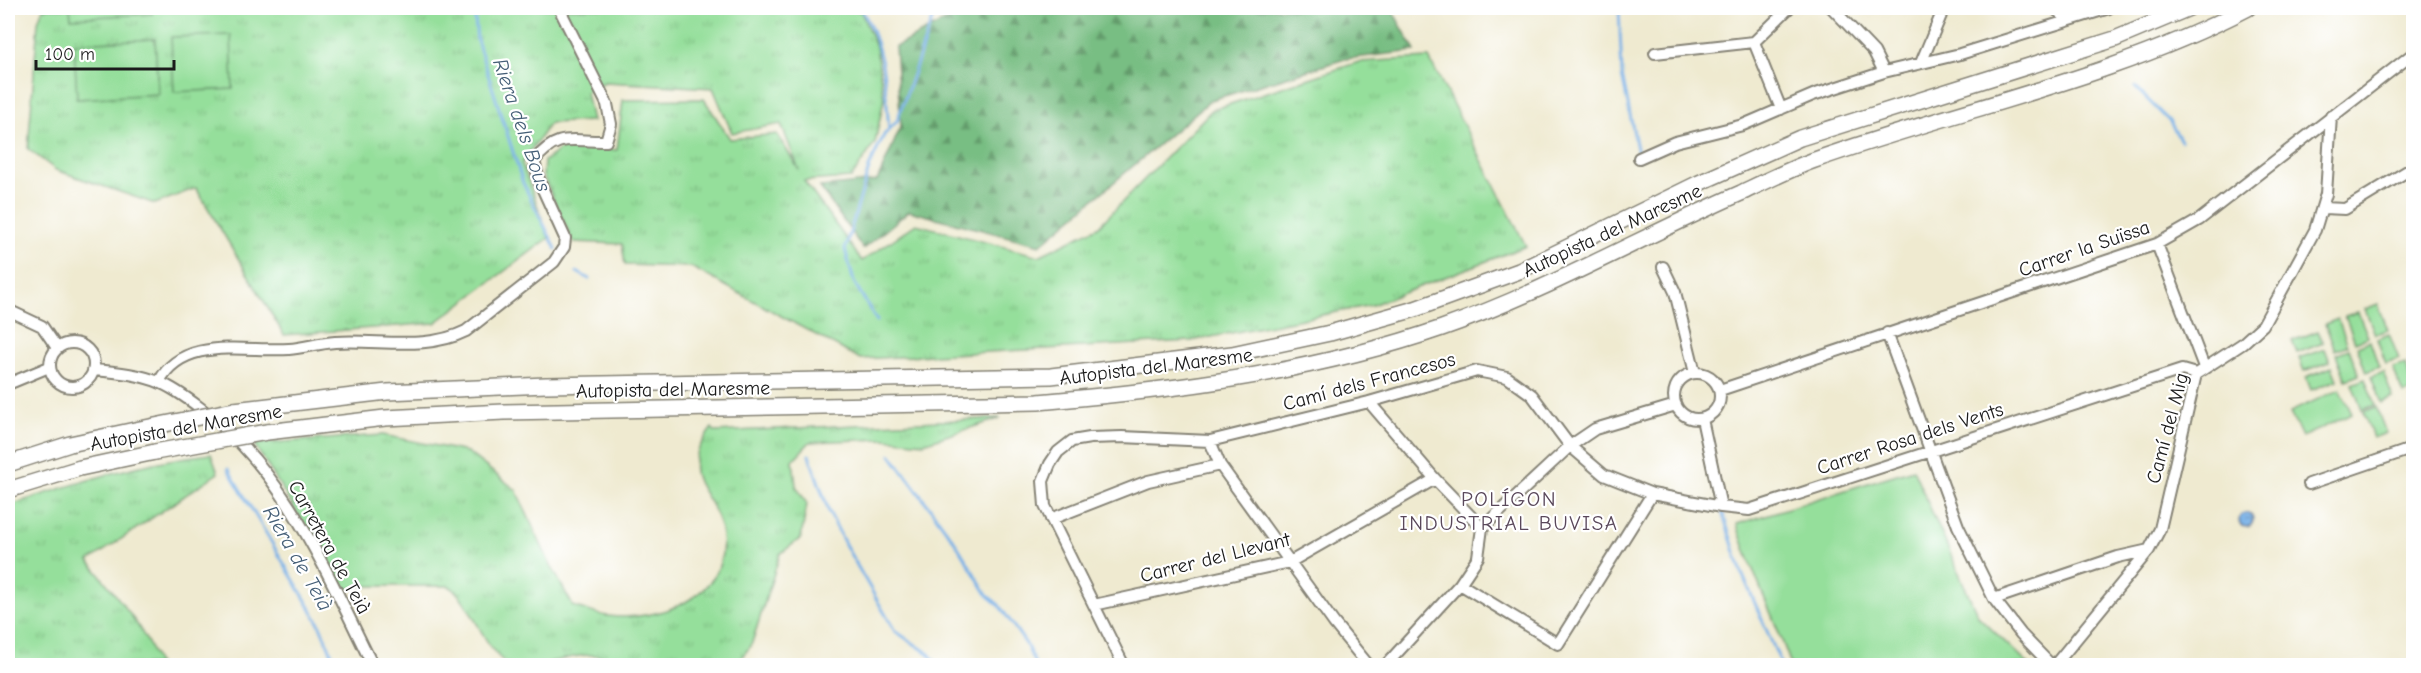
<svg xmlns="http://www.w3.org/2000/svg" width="2421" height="673" font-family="'Comic Neue',sans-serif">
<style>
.grass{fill:url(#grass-tufts);stroke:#587e5c;stroke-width:1.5}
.forest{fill:url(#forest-firs);stroke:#4a6d50;stroke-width:1.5}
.garden{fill:#95df9b;stroke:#587e5c;stroke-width:1.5}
.water{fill:url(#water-ripples);stroke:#4a6682;stroke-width:1.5}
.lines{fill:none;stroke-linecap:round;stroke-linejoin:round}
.stream{stroke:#77b0e7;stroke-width:3}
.minor-casing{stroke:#868376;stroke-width:14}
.highway-casing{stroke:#868376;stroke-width:18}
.minor{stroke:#fff;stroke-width:10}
.highway{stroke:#fff;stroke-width:15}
.highway-bridge-casing{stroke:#868376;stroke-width:18;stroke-linecap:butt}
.highway-bridge{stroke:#fff;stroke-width:15}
.labels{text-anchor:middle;stroke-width:4.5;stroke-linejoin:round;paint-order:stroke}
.street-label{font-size:20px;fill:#1c1c1c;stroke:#fff}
.water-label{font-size:21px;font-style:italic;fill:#455f77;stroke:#fff}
.neighbourhood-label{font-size:21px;letter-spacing:1.5px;fill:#5a485b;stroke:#fff}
</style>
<defs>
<pattern id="grass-tufts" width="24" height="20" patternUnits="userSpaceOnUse" patternTransform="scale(1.5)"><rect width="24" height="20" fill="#95df9b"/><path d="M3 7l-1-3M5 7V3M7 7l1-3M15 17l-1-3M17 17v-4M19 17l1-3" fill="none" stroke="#80bf85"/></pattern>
<pattern id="forest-firs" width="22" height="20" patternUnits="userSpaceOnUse" patternTransform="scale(1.5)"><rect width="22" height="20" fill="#78be83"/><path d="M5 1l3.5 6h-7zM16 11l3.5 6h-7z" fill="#629a6a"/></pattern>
<pattern id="water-ripples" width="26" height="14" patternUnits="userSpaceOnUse" patternTransform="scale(1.5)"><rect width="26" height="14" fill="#77b0e7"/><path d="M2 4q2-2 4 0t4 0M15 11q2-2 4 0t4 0" fill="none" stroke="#618eba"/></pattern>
</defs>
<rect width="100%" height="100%" fill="#fff"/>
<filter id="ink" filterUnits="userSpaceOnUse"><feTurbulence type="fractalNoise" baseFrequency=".0167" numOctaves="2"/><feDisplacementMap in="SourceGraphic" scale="12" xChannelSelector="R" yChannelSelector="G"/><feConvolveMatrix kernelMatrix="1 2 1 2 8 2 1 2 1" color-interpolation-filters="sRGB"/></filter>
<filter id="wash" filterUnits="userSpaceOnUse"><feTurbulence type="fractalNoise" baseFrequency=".008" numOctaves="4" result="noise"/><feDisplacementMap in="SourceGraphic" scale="24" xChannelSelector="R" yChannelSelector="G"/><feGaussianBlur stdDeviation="1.35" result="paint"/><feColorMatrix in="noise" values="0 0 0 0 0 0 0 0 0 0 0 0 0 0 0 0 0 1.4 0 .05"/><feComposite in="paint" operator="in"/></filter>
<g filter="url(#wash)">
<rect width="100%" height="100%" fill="#efead0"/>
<path class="grass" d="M43 8H852L861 12 876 47 884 99 875 143 851 178 804 181 862 261 916 224 1039 256 1098 227 1212 110 1359 62 1429 58 1526 246 1372 305 1191 341 860 359 691 267 625 265 622 244 573 242 543 176 544 161 565 146 617 150 623 100 704 99 730 139 777 134 799 170 781 124 732 133 713 88 605 82 586 92 592 121 550 123 522 163 549 238 435 323 284 335 196 188 155 204 56 170 28 149 38 22Z
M1001 418 924 443 884 439 810 442 793 460 796 486 807 504 801 538 780 554 751 646 734 666 617 665C589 639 546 673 512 665 486 659 472 599 449 586H363L345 590 254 444 383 435 467 452 516 490 549 562 573 606C584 609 597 615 608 616 657 622 730 598 722 536 716 487 670 482 712 428L715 432Z
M211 454 218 473 89 561C115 595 143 625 158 665H8V506C74 484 141 461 211 454Z"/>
<path class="forest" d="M970 8H1391L1415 51 1345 59 1211 100 1040 245 909 211 863 249 820 187 877 181 901 126 895 47Z"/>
<path class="garden" d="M70 8H152V14L71 18Z
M170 8H230V9L171 11Z
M231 35 233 89 174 92 171 37Z
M155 39 158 94 77 99 74 43Z
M2378 304 2388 330 2375 334 2365 309Z
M2358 312 2368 337 2355 342 2345 316Z
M2338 319 2348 345 2335 350 2325 324Z
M2318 331 2323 343 2297 353 2292 341Z
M2389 334 2399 359 2386 364 2377 339Z
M2370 341 2379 367 2366 372 2357 346Z
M2325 349 2330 362 2304 371 2299 358Z
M2349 349 2359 375 2346 380 2336 354Z
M2406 364 2413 390 2403 394 2393 368Z
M2332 367 2337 380 2311 390 2306 377Z
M2383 372 2393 398 2381 403 2371 377Z
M2365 379 2375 405 2362 410 2352 384Z
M2340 389 2352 414 2302 437 2290 412Z
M2376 407 2386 433 2373 438 2363 412Z
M1913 469 1978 616 2029 665H1791C1775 618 1751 573 1737 524Z"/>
<path class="water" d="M2239 520a7 7 0 1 1 14 0a7 7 0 1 1-14 0Z"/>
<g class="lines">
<path class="stream" d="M474 8 477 40 523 183 556 249
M861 8C885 50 885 83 889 130
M1619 8 1622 75 1638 154
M2135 87 2170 122 2181 141
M577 272 589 279
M877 321 854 282 845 249 870 165 884 135 897 121 936 8
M809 455 829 512 848 550 895 631 928 653 939 666
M891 455 955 542 988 596 999 605 1026 644 1036 666
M228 469 318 621 337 666
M1722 511 1741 571 1782 666"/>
</g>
</g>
<g filter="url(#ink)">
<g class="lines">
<defs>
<path id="minor" d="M1832 8 1874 52 1884 72
M2054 8 2069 20
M1754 42 1781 109
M1655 53 1754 42 1789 8
M1921 63 1944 8
M1639 158 1675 142 1743 125 1813 95 1884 72 1960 54 2109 8
M2323 208 2345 209 2414 167
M2157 244 2204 367
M1663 267 1675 292 1695 373
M8 310 42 326 57 348
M1887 333 1958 526 1994 599 2021 634 2052 666
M50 365a22 22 0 1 1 44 0a22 22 0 1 1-44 0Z
M94 370C117 372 140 374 161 383 175 389 187 398 199 407 285 469 327 574 373 666
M1674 396a23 23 0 1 1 46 0a23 23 0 1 1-46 0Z
M159 382C183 335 246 352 289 349 304 348 319 343 335 342 378 339 426 351 466 331L554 262 564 247 565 238 540 183 534 161C559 131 572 142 606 141L611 124 607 104 559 8
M8 384 49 367
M1720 390 2157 244 2199 220 2414 53
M1369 402 1435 479 1482 528
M1702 419 1721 507 1749 510 2182 370 2196 374
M1210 441 1220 465 1334 623 1369 666
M2309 484 2414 448
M1051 519 1148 481 1220 465
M1482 528 1570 446 1595 429 1676 405
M1460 584 1558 644 1652 494
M1994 599 2118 557 2149 550
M1094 605 1290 562 1435 479
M1124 666 1045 506 1043 481 1050 464 1058 452 1072 441 1090 438 1122 437 1210 441 1369 402 1477 371 1507 377 1532 395 1570 446 1604 475 1652 494 1721 507
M1385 666 1460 584 1478 557 1482 528
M2054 666 2149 550 2160 529 2196 374 2242 344 2263 325 2315 230 2326 194 2331 116
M2412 666 2414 664"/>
<path id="highway" d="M234 410 387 392 546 385 1051 376 1232 354 1330 333 1415 309 1519 271 1699 183 1800 138 2115 39 2189 8
M267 432 385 418 504 412 1038 402C1174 390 1312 373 1442 328 1545 292 1641 237 1741 193 1764 182 1788 170 1812 161 1957 109 2110 80 2248 8
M8 464 70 444 135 430
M8 490 80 468 155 452"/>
</defs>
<use href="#minor" class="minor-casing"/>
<use href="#highway" class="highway-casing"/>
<use href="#minor" class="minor"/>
<use href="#highway" class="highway"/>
<defs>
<path id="highway-bridge" d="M135 430 234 410
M155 452 267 432"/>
</defs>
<use href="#highway-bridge" class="highway-bridge-casing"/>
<use href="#highway-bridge" class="highway-bridge"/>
</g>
</g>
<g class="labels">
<g class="street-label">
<text transform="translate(1612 230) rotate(-25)" y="7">Autopista del Maresme</text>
<text transform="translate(2084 248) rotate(-19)" y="7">Carrer la Suïssa</text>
<text transform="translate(1156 366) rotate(-7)" y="7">Autopista del Maresme</text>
<text transform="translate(1369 381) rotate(-15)" y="7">Camí dels Francesos</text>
<text transform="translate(673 389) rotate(-1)" y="7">Autopista del Maresme</text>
<text transform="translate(186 427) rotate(-10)" y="7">Autopista del Maresme</text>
<text transform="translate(2167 428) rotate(-75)" y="7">Camí del Mig</text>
<text transform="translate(1910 438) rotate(-18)" y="7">Carrer Rosa dels Vents</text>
<text transform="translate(330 547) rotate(61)" y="7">Carretera de Teià</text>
<text transform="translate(1215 557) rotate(-14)" y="7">Carrer del Llevant</text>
</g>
<g class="water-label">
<text transform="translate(522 125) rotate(71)" y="7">Riera dels Bous</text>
<text transform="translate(298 558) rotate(60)" y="7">Riera de Teià</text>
</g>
<g class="neighbourhood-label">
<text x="1509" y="506">POLÍGON<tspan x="1509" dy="24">INDUSTRIAL BUVISA</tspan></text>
</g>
</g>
<rect width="2421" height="673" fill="none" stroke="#fff" stroke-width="30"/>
<path d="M36 60v9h138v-9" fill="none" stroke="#1c1c1c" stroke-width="3"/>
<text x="45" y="60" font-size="18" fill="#1c1c1c" stroke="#ffffff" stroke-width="4.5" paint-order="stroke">100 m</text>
</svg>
